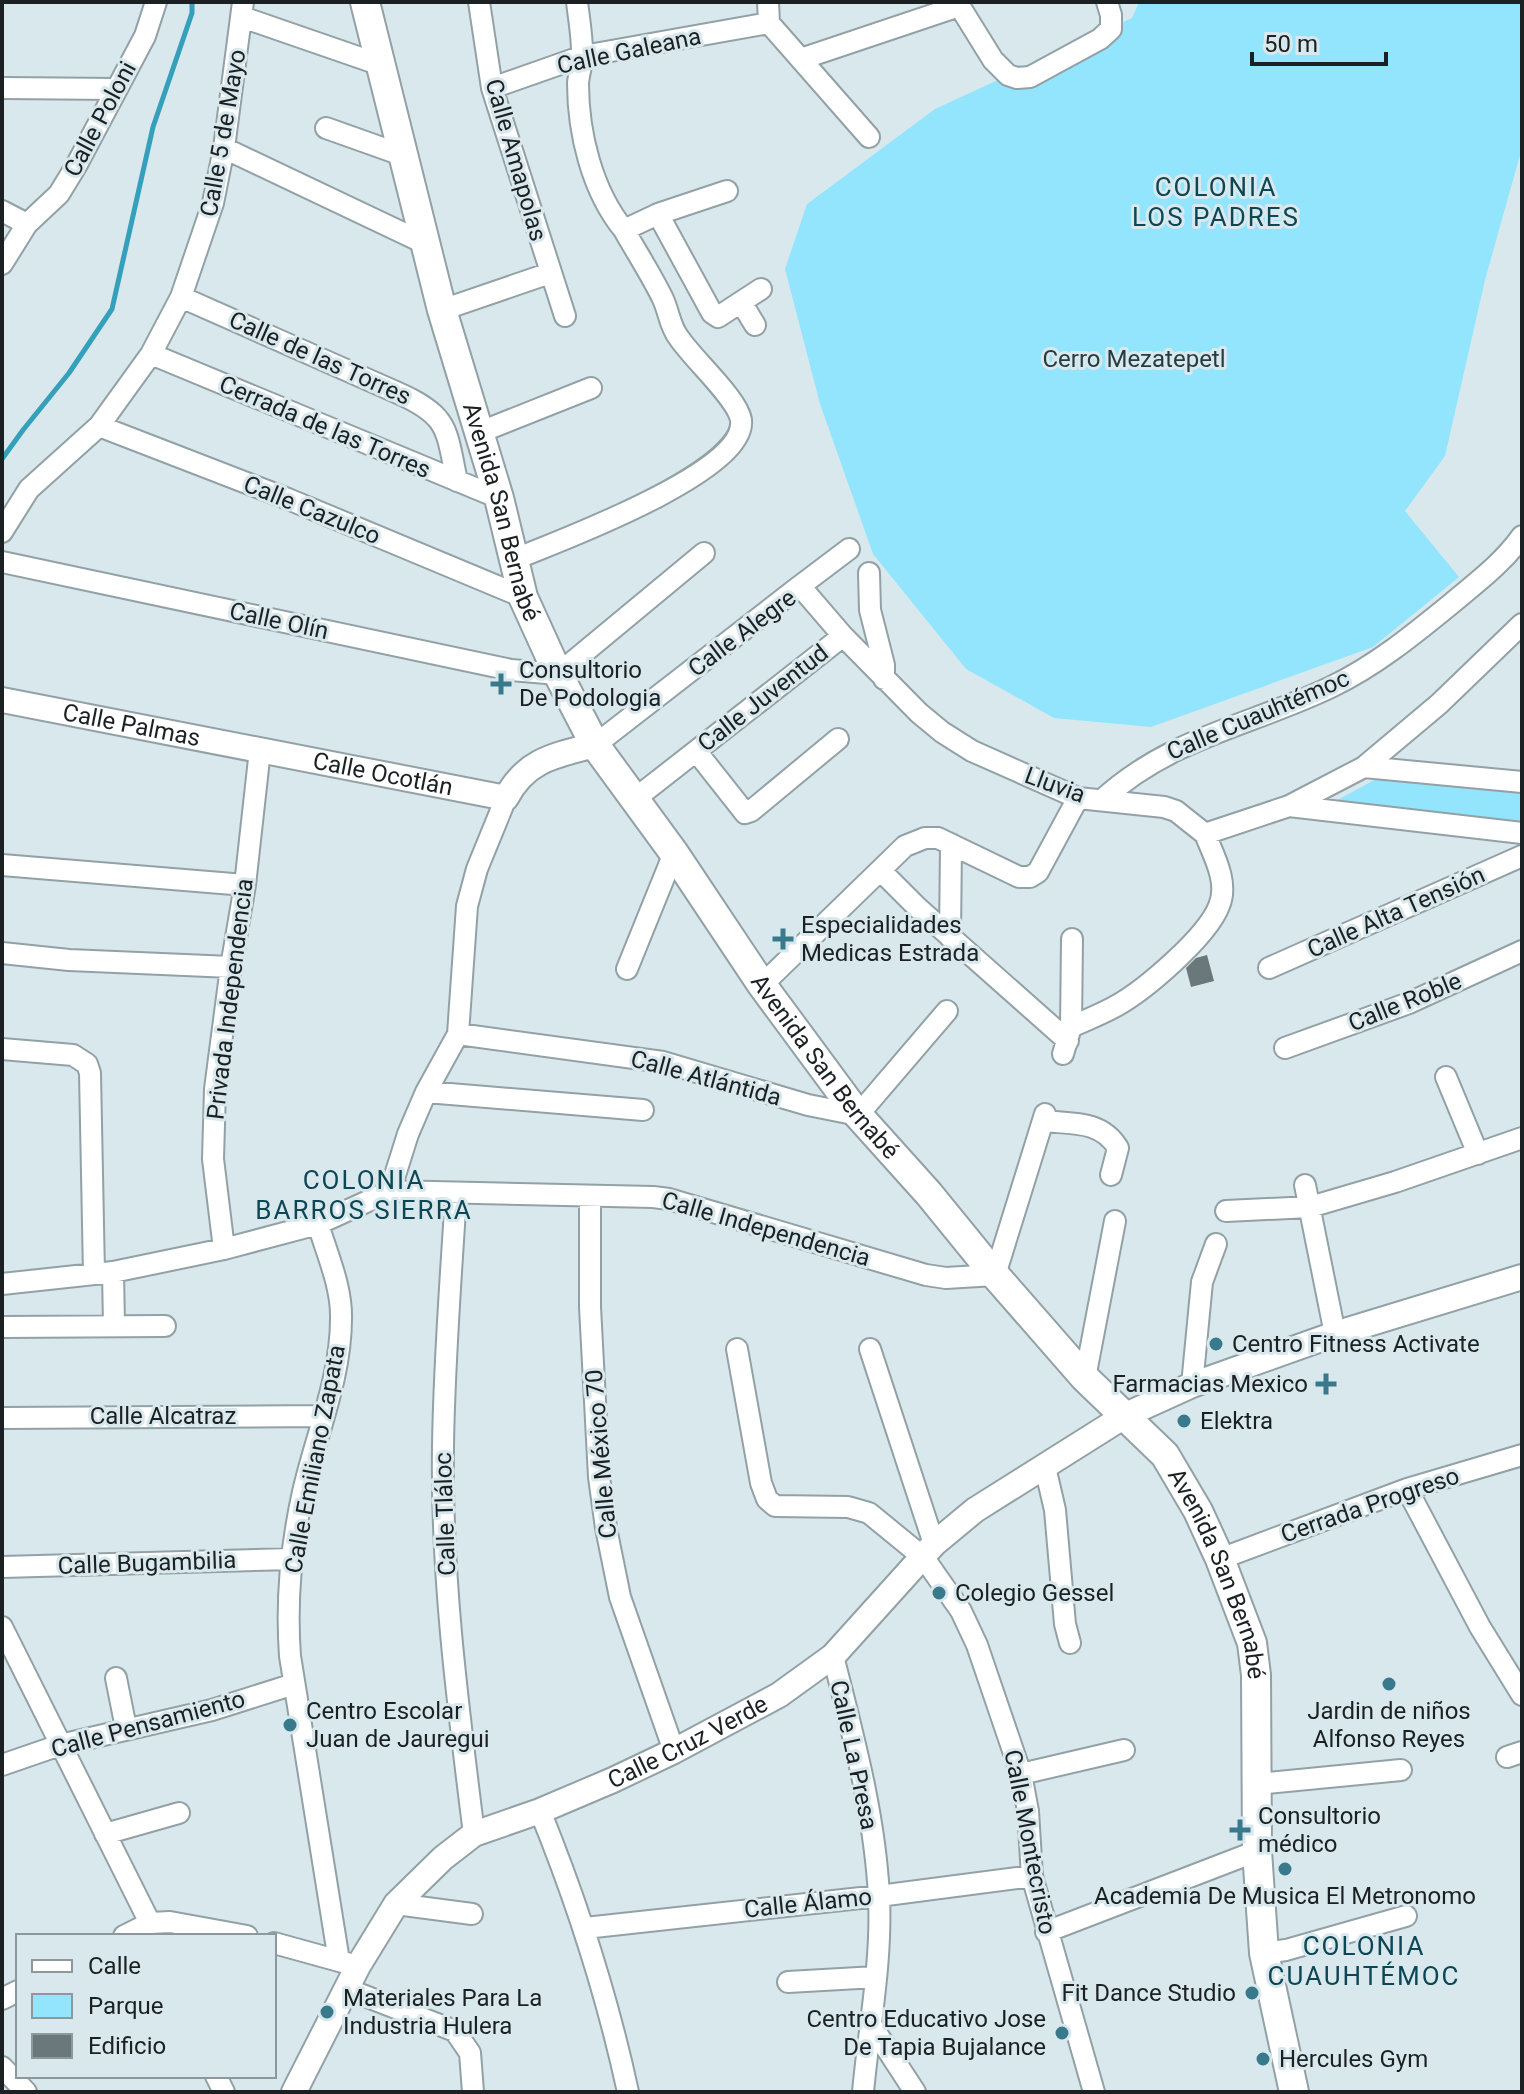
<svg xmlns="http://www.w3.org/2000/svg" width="1524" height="2094" font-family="Roboto,sans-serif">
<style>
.green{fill:#93e5fd}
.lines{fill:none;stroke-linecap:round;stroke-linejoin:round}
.stream{stroke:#35a0bb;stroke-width:5}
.building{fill:#6a787c}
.minor-casing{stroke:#92a1a5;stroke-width:24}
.tertiary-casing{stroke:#92a1a5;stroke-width:28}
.secondary-casing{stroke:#92a1a5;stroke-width:32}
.minor{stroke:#fff;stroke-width:20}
.tertiary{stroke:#fff;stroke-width:24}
.secondary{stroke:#fff;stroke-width:28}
.poi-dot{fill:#38798c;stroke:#d9e8ed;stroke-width:3}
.labels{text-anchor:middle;stroke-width:6;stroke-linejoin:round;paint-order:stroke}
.street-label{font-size:24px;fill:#1b2123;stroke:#d9e8ed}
.park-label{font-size:24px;fill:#253c43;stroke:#d9e8ed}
.poi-label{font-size:24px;fill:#1b2123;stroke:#d9e8ed;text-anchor:start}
.neighbourhood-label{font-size:26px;letter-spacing:2px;fill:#0d4654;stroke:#d9e8ed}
</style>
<rect width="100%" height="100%" fill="#d9e8ed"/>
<path class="green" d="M1139 2H1522V148L1485 280 1445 456 1405 511 1459 577 1373 647 1151 727 1054 718 966 669 873 554 820 404 785 269 807 204 935 109 1132 18Z
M1378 778 1522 790V827L1317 811Z"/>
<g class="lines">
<path class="stream" d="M2 459 23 430 69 373 112 309 153 127 192 13V2"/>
</g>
<path class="building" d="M1207 955 1214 981 1191 987 1186 968 1196 958Z"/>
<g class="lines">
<defs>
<path id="minor" d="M479 2 492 88 565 316
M577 2C579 19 582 35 582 52 583 62 579 72 578 83 578 133 592 191 624 230L658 214 712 313 718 317 761 289
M768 2 769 23 869 137
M957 2 993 60 1008 75 1017 78 1030 77 1100 39 1111 29V15L1107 2
M242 17 381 65
M801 59 959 6
M2 88 117 89
M492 88 583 56 769 23
M326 128 402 155
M224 148 424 243
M2 211 27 224
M658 214 727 191
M2 264 27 224 59 194 76 166 145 36 156 2
M181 297 398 393C450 416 446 430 457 481
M741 302 755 325
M442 310 550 273
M151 354 499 498
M99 426 288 499 523 597
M478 433 591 388
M2 532 29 489 99 426 151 354 181 297 213 203 224 148 243 2
M515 559C557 542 747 472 741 420 738 399 692 358 679 338 670 327 669 312 663 299 652 276 637 253 624 230
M2 562 511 670 558 674 704 553
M869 573 870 610 884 665V679
M800 586 849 549
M595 745 800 586 843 636
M696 751 745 813 751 811 838 739
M1364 767 1522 782
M636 798 843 636 919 713 942 732 972 751 1078 798 1164 807 1176 811 1205 834 1289 806 1364 767 1439 704 1522 624
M1102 800C1171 737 1250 726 1331 687 1375 666 1413 635 1451 604 1476 583 1503 563 1522 536
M1289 806 1522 833
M2 865 245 885
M881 871 918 908 1068 1041
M950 937 951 844
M2 953 69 960 231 967
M1269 968 1522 856
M627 969 674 853
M762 985 905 846 925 838H938L1019 877H1030L1038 872 1078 798
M1071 1027 1072 939
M458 1034 663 1062 808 1105 858 1115 947 1011
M1285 1048 1409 1003 1522 951
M2 1049 73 1055 87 1064 90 1073 94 1274
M1063 1054 1071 1027C1086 1020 1102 1014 1116 1006 1145 990 1207 937 1219 906 1229 883 1214 856 1205 834
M1446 1077 1478 1154
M426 1092 643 1110
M1043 1121C1072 1124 1101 1120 1118 1148L1111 1175
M1305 1185 1335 1334
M390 1191 653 1197 669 1199 926 1275 946 1278 995 1275 1045 1114
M456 1193C451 1277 444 1363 443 1447 441 1577 458 1706 474 1834
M590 1196V1307L599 1477 606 1528 620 1597 674 1751
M1226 1211 1310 1207 1395 1182 1522 1138
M318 1224C327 1254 342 1287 341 1319 341 1378 316 1435 303 1492 291 1546 286 1601 290 1656L339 1961
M224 1249 213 1159 215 1089 231 967 245 885 260 750
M113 1272 114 1325
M2 1284 113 1272 224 1249 318 1224 390 1191 408 1134 426 1092 458 1034 467 906 477 869 506 798
M2 1327 165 1326
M737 1349 761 1483 767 1499 775 1506 848 1507 869 1513 924 1558 961 1611 977 1645 1021 1774 1028 1811 1032 1876 1094 2092
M870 1349 934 1544
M1085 1378 1115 1221
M1192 1385 1202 1282 1216 1244
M2 1418 324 1416
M1045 1467 1055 1510 1065 1624 1070 1643
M1407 1489 1480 1627 1522 1695
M1220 1559 1407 1489 1522 1455
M2 1567 292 1559
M2 1627 150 1923
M833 1656C853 1735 875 1815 879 1897 882 1962 869 2027 863 2092
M116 1678 126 1728
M1507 1757 1522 1752
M2 1765 60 1745 212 1710 294 1684
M1021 1774 1124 1750
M1257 1784 1401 1770
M540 1811C577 1902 607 1995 628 2092
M105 1834 179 1813
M396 1904 472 1914
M585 1928 879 1896 1032 1876
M1046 1932 1257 1851
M124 1936 150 1923 170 1922 247 1936
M274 1943 350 1964
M1264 1953 1286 1950 1406 1916
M788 1982 876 1977
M347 1989 455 2031 470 2053 473 2092
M2 1999 18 1991
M870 2023 915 2092
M2 2067 26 2092
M216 2076 224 2092"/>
<g id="tertiary">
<path id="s1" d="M2 700 506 798C526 759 557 755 595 745"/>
<path id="s2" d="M294 2092 358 1966 396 1904 443 1858 474 1834 540 1811 613 1780 674 1751 779 1695 833 1656 934 1544 975 1510 1126 1415 1192 1385 1335 1334 1522 1277"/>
</g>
<g id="secondary">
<path id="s3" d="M365 2 442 310 499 498 523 597 558 674 595 745 674 853 762 985 858 1115 929 1194 995 1275 1085 1378 1165 1455 1198 1511 1220 1559 1252 1643 1256 1675 1257 1851 1264 1953 1294 2092"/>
</g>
</defs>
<use href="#minor" class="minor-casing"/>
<use href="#tertiary" class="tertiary-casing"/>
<use href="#secondary" class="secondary-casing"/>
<use href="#minor" class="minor"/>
<use href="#tertiary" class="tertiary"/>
<use href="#secondary" class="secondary"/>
</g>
<g class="poi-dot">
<path d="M497 672h8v8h8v8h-8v8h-8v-8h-8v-8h8z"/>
<path d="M779 927h8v8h8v8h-8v8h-8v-8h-8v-8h8z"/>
<circle cx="1216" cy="1344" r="8"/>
<path d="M1322 1372h8v8h8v8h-8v8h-8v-8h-8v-8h8z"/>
<circle cx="1184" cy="1421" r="8"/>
<circle cx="939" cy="1593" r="8"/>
<circle cx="1389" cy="1684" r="8"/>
<circle cx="290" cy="1725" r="8"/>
<path d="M1236 1818h8v8h8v8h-8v8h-8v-8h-8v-8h8z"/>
<circle cx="1285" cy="1869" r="8"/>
<circle cx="1252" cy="1993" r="8"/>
<circle cx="327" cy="2012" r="8"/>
<circle cx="1062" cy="2033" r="8"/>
<circle cx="1263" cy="2059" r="8"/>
</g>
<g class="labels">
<g class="street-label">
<text transform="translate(629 51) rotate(-12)" y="8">Calle Galeana</text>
<text transform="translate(100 119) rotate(-62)" y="8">Calle Poloni</text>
<text transform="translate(223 133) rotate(-80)" y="8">Calle 5 de Mayo</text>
<text transform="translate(516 160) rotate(74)" y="8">Calle Amapolas</text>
<text transform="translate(320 358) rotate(24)" y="8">Calle de las Torres</text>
<text transform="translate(325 427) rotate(23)" y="8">Cerrada de las Torres</text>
<text transform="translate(312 510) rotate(22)" y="8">Calle Cazulco</text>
<text dy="8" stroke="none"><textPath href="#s3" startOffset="528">Avenida San Bernabé</textPath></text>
<text transform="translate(279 621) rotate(12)" y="8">Calle Olín</text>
<text transform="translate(742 633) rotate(-37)" y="8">Calle Alegre</text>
<text transform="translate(763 698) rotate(-38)" y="8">Calle Juventud</text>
<text transform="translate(1258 715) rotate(-23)" y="8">Calle Cuauhtémoc</text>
<text dy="8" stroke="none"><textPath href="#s1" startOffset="132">Calle Palmas</textPath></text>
<text dy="8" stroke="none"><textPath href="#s1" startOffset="388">Calle Ocotlán</textPath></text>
<text transform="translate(1055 785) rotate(20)" y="8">Lluvia</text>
<text transform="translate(1396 912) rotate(-24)" y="8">Calle Alta Tensión</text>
<text transform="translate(230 999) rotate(-83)" y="8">Privada Independencia</text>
<text transform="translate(1405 1002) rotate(-22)" y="8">Calle Roble</text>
<text dy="8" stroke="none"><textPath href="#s3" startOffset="1176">Avenida San Bernabé</textPath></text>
<text transform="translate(706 1078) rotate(15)" y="8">Calle Atlántida</text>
<text transform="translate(766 1229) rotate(16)" y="8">Calle Independencia</text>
<text x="163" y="1424">Calle Alcatraz</text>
<text transform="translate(601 1454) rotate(-95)" y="8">Calle México 70</text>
<text transform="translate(315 1459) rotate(-79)" y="8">Calle Emiliano Zapata</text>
<text transform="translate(1370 1505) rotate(-19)" y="8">Cerrada Progreso</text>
<text transform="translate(445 1514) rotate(-92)" y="8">Calle Tláloc</text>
<text transform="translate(147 1563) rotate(-2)" y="8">Calle Bugambilia</text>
<text dy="8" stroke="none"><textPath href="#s3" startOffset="1824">Avenida San Bernabé</textPath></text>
<text transform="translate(148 1724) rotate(-15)" y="8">Calle Pensamiento</text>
<text dy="8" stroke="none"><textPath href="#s2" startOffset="552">Calle Cruz Verde</textPath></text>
<text transform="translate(854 1755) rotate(78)" y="8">Calle La Presa</text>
<text transform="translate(1030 1842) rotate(79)" y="8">Calle Montecristo</text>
<text transform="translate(808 1903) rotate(-6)" y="8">Calle Álamo</text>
</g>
<g class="park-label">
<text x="1134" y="367">Cerro Mezatepetl</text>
</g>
<g class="poi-label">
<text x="519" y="678">Consultorio<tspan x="519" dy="28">De Podologia</tspan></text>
<text x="801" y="933">Especialidades<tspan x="801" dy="28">Medicas Estrada</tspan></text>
<text x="1232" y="1352">Centro Fitness Activate</text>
<text x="1308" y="1392" text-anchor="end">Farmacias Mexico</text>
<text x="1200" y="1429">Elektra</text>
<text x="955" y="1601">Colegio Gessel</text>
<text x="306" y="1719">Centro Escolar<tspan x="306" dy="28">Juan de Jauregui</tspan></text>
<text x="1389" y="1719" text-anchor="middle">Jardin de niños<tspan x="1389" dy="28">Alfonso Reyes</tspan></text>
<text x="1258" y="1824">Consultorio<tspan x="1258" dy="28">médico</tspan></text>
<text x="1285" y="1904" text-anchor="middle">Academia De Musica El Metronomo</text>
<text x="1236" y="2001" text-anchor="end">Fit Dance Studio</text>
<text x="343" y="2006">Materiales Para La<tspan x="343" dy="28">Industria Hulera</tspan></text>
<text x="1046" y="2027" text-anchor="end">Centro Educativo Jose<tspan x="1046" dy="28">De Tapia Bujalance</tspan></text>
<text x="1279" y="2067">Hercules Gym</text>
</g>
<g class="neighbourhood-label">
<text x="1216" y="196">COLONIA<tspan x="1216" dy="30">LOS PADRES</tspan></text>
<text x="364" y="1189">COLONIA<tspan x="364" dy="30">BARROS SIERRA</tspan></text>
<text x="1364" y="1955">COLONIA<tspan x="1364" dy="30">CUAUHTÉMOC</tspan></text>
</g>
</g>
<rect width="1524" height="2094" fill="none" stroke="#1b2123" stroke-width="8"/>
<rect x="16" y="1934" width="260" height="144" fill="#d9e8ed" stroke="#8d989c" stroke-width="2"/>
<rect x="32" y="1960" width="40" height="12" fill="#ffffff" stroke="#8d989c" stroke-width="2"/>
<text x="88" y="1974" font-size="24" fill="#1b2123">Calle</text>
<rect x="32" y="1994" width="40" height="24" fill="#93e5fd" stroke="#8d989c" stroke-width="2"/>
<text x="88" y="2014" font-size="24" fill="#1b2123">Parque</text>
<rect x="32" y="2034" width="40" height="24" fill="#6a787c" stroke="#8d989c" stroke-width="2"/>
<text x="88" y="2054" font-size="24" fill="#1b2123">Edificio</text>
<path d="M1252 52v12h134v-12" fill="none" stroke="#1b2123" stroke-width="4"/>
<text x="1264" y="52" font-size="24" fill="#1b2123" stroke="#d9e8ed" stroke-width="6" paint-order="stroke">50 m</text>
</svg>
